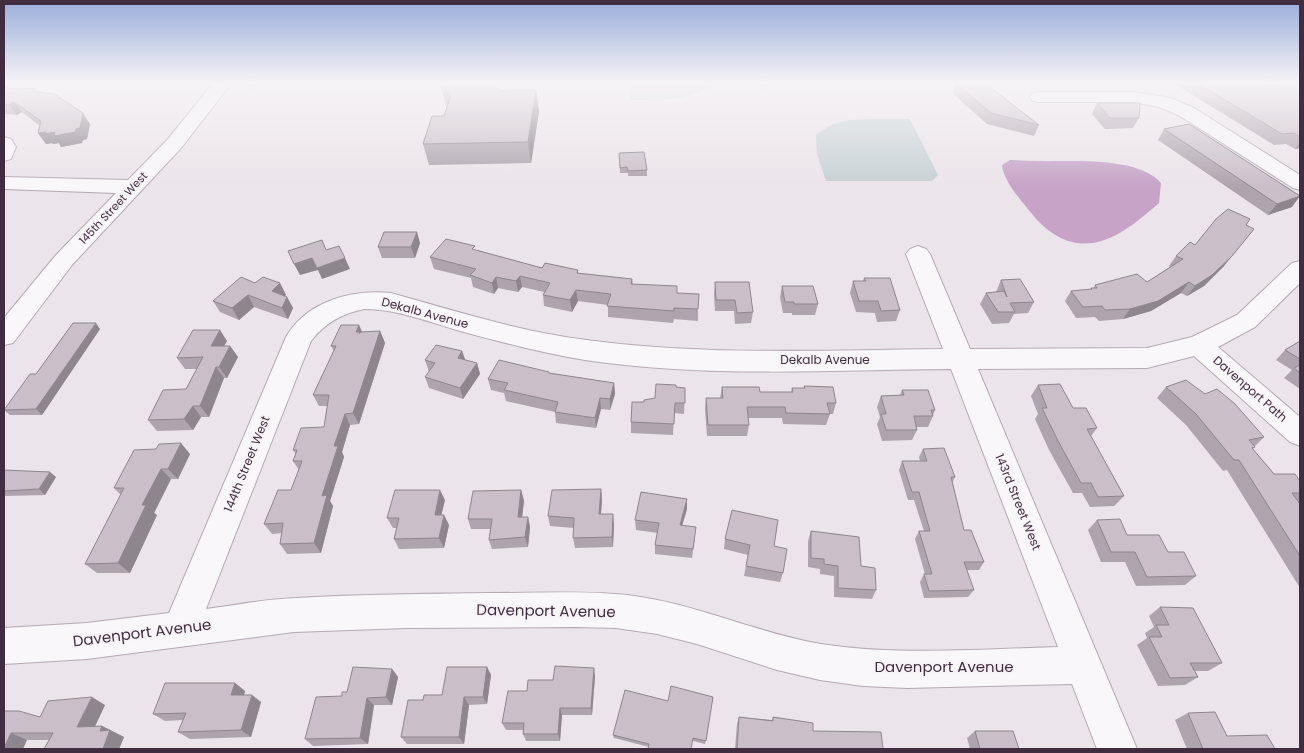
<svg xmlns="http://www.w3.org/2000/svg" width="1304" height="753" font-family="Poppins,sans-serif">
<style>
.green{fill:#c6d1d4}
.water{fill:#c6a3c7}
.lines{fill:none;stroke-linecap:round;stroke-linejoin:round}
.minor-casing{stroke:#b5a9b4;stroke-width:2}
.minor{fill:#f9f7f9;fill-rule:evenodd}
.wall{fill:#aea4ad}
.shaded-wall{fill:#8d868d}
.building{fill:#cabfc9;stroke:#8d868d}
.labels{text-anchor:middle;stroke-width:4;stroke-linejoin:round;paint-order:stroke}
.far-street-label{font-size:11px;fill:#422d40;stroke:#f8f4f8}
.street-label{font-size:12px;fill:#422d40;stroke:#f8f4f8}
.near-street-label{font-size:15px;fill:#422d40;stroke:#f8f4f8}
</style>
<rect width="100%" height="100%" fill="#ebe4ea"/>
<path class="green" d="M630 82H716C691 101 660 100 630 100Z
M875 119H910L938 175 932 181H826L817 154 816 135C838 118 849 120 875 119Z"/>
<path class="water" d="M1010 160C1019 160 1028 161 1037 161 1070 162 1138 156 1161 183L1159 203C1127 231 1090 262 1048 230 1040 224 1033 215 1027 208 1018 197 1003 179 1002 165Z"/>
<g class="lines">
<defs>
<path id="minor" d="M214 82H232L182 147 72 265 13 343 4 345V318L56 255 116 193 4 189V177L128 180 168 139Z
M1039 92H1133L1171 98 1194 108 1300 175V190L1293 188 1180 116 1159 107 1133 102H1039L1033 101 1030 97 1033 93Z
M4 137 11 139 16 147 11 159 4 161Z
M918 246 926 249 930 254 970 349 1147 348 1192 337 1237 315 1292 263 1300 261V283L1255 327 1218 347 1300 417V446L1290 442 1194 356 1147 368 978 369 1137 749H1097L1072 684 907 688 863 686 820 680 777 670 697 644 657 634 616 628 576 627 406 628 294 632 87 659 4 664V628L87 623 169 613 286 337C307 301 352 289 391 293 456 311 520 332 587 340 705 356 824 350 943 349L906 254 910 249ZM365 309C397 309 429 322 460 331 501 342 542 353 585 360 706 378 829 370 951 369L1058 647C979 649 898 656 821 644 751 632 687 599 615 594 574 591 532 593 490 593 425 594 361 594 296 598 266 599 236 605 206 609L311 341C325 323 342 313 365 309Z"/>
</defs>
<use href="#minor" class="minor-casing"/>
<use href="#minor" class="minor"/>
</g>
<path class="wall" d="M439 82H491L500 91 539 111 531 163 429 165 423 144 444 116 447 106 446 104Z
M955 82H983L1039 125 1034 136 987 124 953 94Z
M1174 82H1256L1264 87 1300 82V148L1295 149 1286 144 1274 145 1173 83Z
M4 87 38 92 90 124 87 139 83 140 82 143 61 147 59 143 53 144 52 143 46 144 38 133 40 126 22 112 17 115 4 114Z
M1097 103 1139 118 1133 128 1105 129 1092 114Z
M1164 129 1292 207 1268 215 1158 140Z
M619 153 647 170V176H628V173H620Z
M1246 225 1224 266 1204 286 1187 296 1181 293 1151 311 1123 319 1099 321 1095 317 1076 318 1065 301 1071 291 1090 290 1091 288H1094L1095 285 1147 282 1170 267 1169 266 1176 256 1195 245Z
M420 243 415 258H382L378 247Z
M476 250 542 268 578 270V273L632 279 633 284 677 293 698 309V321L674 319 673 323 608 317V305L578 301 572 312 544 306 543 295 544 292 522 287 518 292 498 288 494 294 473 287 471 278 434 269 430 257Z
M864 278 900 310 896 321 877 322 875 313 856 312 850 293 853 281H863Z
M1001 280 1034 302 1028 313 1014 314 1009 323 992 324 980 304 986 293 996 292Z
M715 282 753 312 751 323 735 324 734 311H715L714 294Z
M255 283H280L286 295 284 296 287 297 293 308 288 319 254 307 239 320 220 312 213 301Z
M782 286 818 304 815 315H792V313H783L780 297Z
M100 329 42 415H10L4 410 36 374Z
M380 331 385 343 359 424 350 425 342 452 344 457 330 501 333 506 321 553 287 554 280 544 282 533 272 534 264 524 291 490 299 470 293 461 296 454 293 450 324 427 328 406H319L313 395 334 351 331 346 362 332Z
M227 341 224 346H230L238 357 227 378H224L209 417H201L193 430 157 431 148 420 186 389 197 369H185L177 358Z
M1300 341V389L1284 378 1292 370 1276 360 1285 350Z
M462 351 465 360 477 363 480 374 463 399 429 388 425 377 429 372 425 360Z
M550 373 614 383 615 394 610 410 601 409 596 428 556 423 555 412 506 401 504 393 491 390 488 379Z
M1038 385 1073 408 1097 428 1091 436 1124 496 1114 506 1090 507 1082 493H1073L1049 450 1035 419 1038 414 1031 396Z
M804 386 836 403 833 414H830L826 425 783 424 782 418H748L749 425 747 436H707L705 409 706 398H720L722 387 760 392H791L792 388H804Z
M676 387 685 388 684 414 674 413 673 435 631 433V422L644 402 655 398Z
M1166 387 1264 437 1255 446V447L1253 449 1274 474 1300 481V500L1298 501 1300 504V588L1227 470 1223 471 1186 425 1157 398Z
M902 390 935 410 933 415V416L928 427H917V430L912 440 882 441 877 424 880 417 877 407 881 396 900 395Z
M923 449 955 477 952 483 964 530 984 562 979 570H967L974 590 968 597 924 598 920 582 924 574H925L915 539 919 531H924L914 500H908L899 470 902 461H920L919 457Z
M190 454 178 479H171L154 513 157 515 130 573H97L85 564 121 495 114 488Z
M4 470 56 477 45 495 4 496Z
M601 489 602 500 601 514 614 524 613 547 575 548 573 538 574 528 550 526 548 516Z
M521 490 524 501 522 517H528L530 527 528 547 492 549 489 540 490 529H471L468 519Z
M445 500 441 515H444L449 525 444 548 399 549 394 539 397 528H393L387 518Z
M687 509 682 526 695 537 692 558 655 554V545L658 533 636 530 635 520Z
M1097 520 1127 535 1196 576 1185 585 1136 586 1125 562H1101L1088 530Z
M811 531 861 566 876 590 872 599 834 597V576L820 574V569L808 567V541Z
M725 539 774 546 783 573 780 582 744 576 748 555 724 549Z
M1160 607 1222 663 1208 671H1194L1198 677 1185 685 1158 686 1137 645 1147 638 1145 633 1154 627 1149 616Z
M487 667 491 675 487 704 469 705 464 744H407L401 737 423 700 442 695Z
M392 669 398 677 392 705H374L368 744 313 746 305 739 342 696 347 692Z
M595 676 592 715H562L560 741H526L523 734V730H506L502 723 527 691 553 680Z
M235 683 245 691 244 695 261 702 251 737 190 739 178 732 183 720 165 721 153 714Z
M713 697 705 744 693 741 649 747 614 738 613 735 668 701Z
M105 705 95 727 102 726 124 737 119 749H44L49 740H27L4 749V711L40 717Z
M1188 713 1227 736 1275 749H1187L1175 720Z
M739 717 772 720 773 717 813 731 883 749H735L737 724Z
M975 731 1019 749H1024H970L967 738Z"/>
<path class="shaded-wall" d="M536 90 539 111 531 163 528 142Z
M14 102 22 112 17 115 9 105Z
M83 113 90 124 87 139 83 140 82 143 61 147 59 143 53 144 52 143 46 144 38 133 76 129Z
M1300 142V148L1295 149Z
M1300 196 1292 207 1268 215 1277 204Z
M1254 229 1224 266 1204 286 1187 296 1195 286Z
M417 232 420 243 415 258 411 247Z
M312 258 318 270 300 275 294 264Z
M345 258 350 269 322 279 317 268Z
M520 276 522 287 518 292 516 281Z
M496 277 498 288 494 294 492 283Z
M1189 282 1181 293 1151 311 1123 319 1130 309Z
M280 283 286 295 278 302 272 291Z
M576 290 578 301 572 312 570 300Z
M248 295 254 307 239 320 232 308Z
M287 297 293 308 288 319 282 308Z
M96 323 100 329 42 415 36 409Z
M359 325 364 336 356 332Z
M220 330 227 341 218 357 211 346Z
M380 331 385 343 359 424 353 413Z
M230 346 238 357 227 378 219 367Z
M462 351 466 362 458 358Z
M477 363 480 374 463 399 460 388Z
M216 367 224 378 209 417 200 406Z
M614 383 615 394 610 410V399Z
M600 398 601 409 596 428 595 418Z
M193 406 201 417 193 430 184 419Z
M345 414 350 425 342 452 344 457 330 501 333 506 321 553 314 543 322 496 334 446Z
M181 443 190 454 178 479 168 469Z
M161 469 171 479 154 513 157 515 130 573 118 563 142 505Z
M50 472 56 477 45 495 39 489Z
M601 489 602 500 600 524 599 514Z
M440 490 445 500 439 525 435 515Z
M521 490 524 501 521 527 518 517Z
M687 499V509L679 535 680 525Z
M613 514 614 524 613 547 612 537Z
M444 515 449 525 444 548 439 538Z
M528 517 530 527 528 547 525 537Z
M487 667 491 675 487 704 483 697Z
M594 668 595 676 592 715 591 708Z
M392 669 398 677 392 705 386 697Z
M235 683 245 691 242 703 231 695Z
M252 695 261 702 251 737 241 730Z
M92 697 105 705 91 734 77 727Z
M464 697 469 705 464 744 459 737Z
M367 698 374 705 368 744 360 738Z
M560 708 562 715 560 741 558 734Z
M102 726 124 737 119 749H103L100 731Z
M11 733 27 740 23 749H4Z"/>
<path class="building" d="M446 82H491L500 91 536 90 528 142 423 144 432 116H444L451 95 441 84Z
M956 82H983L1039 125 991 113 956 83Z
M1195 82H1256L1264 87 1289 82H1300V137L1294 133 1282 134Z
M4 87 16 89 36 88 32 91 54 94 83 113 80 128 76 129 75 132 54 136 55 132 45 134 46 132 38 133 41 121 14 102 9 105 4 104Z
M1097 103H1140L1139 118H1110Z
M1189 124 1300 196 1277 204 1164 129Z
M644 152 647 170 628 171 627 167 620 168 619 153Z
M1228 209 1250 219 1246 225 1254 229 1232 256 1212 275 1195 286 1189 282 1158 301 1130 309 1105 310 1102 306 1083 307 1071 291 1092 289 1091 288H1097L1095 285 1137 274 1147 282 1183 259 1176 256 1190 242 1195 245 1216 219Z
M384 232H417L411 247H378Z
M446 239 475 246 472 249 542 268 545 263 578 270 577 273 632 279 631 284 677 286V293L699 294 698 309 674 308V311L607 306 611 294 576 290 570 300 543 295 550 283 520 276 516 281 496 277 492 283 470 275 476 269 430 257Z
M322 240 326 250 339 246 345 258 317 268 312 258 294 264 288 251Z
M241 277 255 283 263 277 280 283 272 291 287 297 282 308 248 295 232 308 213 301Z
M864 278H890L900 310 881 311 878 301H859L853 281H866Z
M1020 279 1034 302 1010 303 1015 312H998L986 293 1004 291 1007 297 1001 280Z
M715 282H749L753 312 737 313 735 300H716Z
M782 286H813L818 304H794V302H785Z
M73 323H96L36 409 4 410 30 374H36Z
M341 325H359L356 332H360L359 334 361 332 380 331 353 413 345 414 334 446H338L322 496 327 495 314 543 280 544 283 523 264 524 278 490H291L302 461H293L297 450H293L301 428 324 427 329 395H313L336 346H331Z
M193 330H220L211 346H230L219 367H216L200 406H193L184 419 148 420 163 390 186 389 203 357 177 358Z
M1300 341V359L1285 350Z
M436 345 462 351 458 358 477 363 460 388 425 377 435 363 425 360Z
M499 360 549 372V373L614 383 610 399 600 398 595 418 555 412 558 402 504 390 508 383 488 379Z
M1300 365V373L1294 368Z
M1186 380 1205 394 1217 389 1235 404 1264 437 1249 440 1255 447 1252 448 1274 474H1295L1300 481V493H1292L1300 504V556L1239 460H1234L1196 414 1166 387Z
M656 384 676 385V387L685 388V403H675L674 424 631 422 632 402H644V400L655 398Z
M1060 384 1073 408H1086L1097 428 1087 429 1124 496 1098 497 1091 483H1081L1057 439 1042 408H1047L1038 385Z
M804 386 833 387 836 403H827L830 414 786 413 785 407H747L749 425H708L706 398H723L722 387H759L760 392H793L792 388H805Z
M902 390H928L935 410H931L933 416H914L917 430H886L881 414H886L881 396 904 395Z
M181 443 168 469H161L142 505H146L118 563 85 564 124 488H114L134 450 156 449 159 444Z
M944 448 955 477H951L964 530H971L984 562H964L974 590 929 591 924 574H932L919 531H930L919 492H912L902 461H927L923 449Z
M4 470 50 472 39 489 4 491Z
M601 489 599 514H613L612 537 573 538 574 518 548 516 552 490Z
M395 490H440L435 515H444L439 538 394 539 399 518H387Z
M521 490 518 517H528L525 537 489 540 492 519H468L473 491Z
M641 492 687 499 680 525 696 527 693 549 655 545 659 523 635 520Z
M732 510 778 520 774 546 787 549 783 573 746 566 750 545 725 539Z
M1120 519 1127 535H1159L1168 552H1184L1196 576 1147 577 1135 552H1111L1097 520Z
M811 531 859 537 861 566 875 568 876 590 838 588V566L824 564V559L811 558Z
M1160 607 1193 608 1222 663H1190L1198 677 1170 678 1149 637H1162L1156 625H1169Z
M555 666 594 668 591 708H560L558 734H523L524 723H502L508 691H527L528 680H553Z
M353 667 392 669 386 697 367 698 360 738 305 739 316 697 342 696V692H347Z
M447 667H487L483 697H464L459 737H401L408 700H423L424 695H442Z
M165 683H235L231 695H252L241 730 178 732 186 713 153 714Z
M671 686 713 697 706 741 693 738 691 749H648L649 744 613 735 625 690 668 701Z
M92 697 77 727 102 726 100 731 110 730 103 749H44L53 733H11L4 748V711H19L40 717 48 701Z
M1215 712 1227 736 1267 735 1275 749H1203L1188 713Z
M739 717 773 721V717L813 723V731L881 732 883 749H737Z
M975 731H1013L1019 749H1024H980Z"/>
<linearGradient id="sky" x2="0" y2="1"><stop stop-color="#9aaddb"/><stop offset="0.44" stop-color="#f6f3f6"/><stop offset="1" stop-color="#f6f3f6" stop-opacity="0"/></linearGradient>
<rect width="1304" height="187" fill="url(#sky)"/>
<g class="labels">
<g class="far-street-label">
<text transform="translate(113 208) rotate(-47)" y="4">145th Street West</text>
</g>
<g class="street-label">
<text transform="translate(425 313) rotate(15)" y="4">Dekalb Avenue</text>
<text x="825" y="364">Dekalb Avenue</text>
<text transform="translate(1250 389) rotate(41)" y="4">Davenport Path</text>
<text transform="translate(247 464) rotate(-68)" y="4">144th Street West</text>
<text transform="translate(1018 502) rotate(68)" y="4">143rd Street West</text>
</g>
<g class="near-street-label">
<text transform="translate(546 611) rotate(1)" y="5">Davenport Avenue</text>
<text transform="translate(142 633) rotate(-7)" y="5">Davenport Avenue</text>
<text x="944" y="672">Davenport Avenue</text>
</g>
</g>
<rect width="1304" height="753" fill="none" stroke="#422d40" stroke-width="10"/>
</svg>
